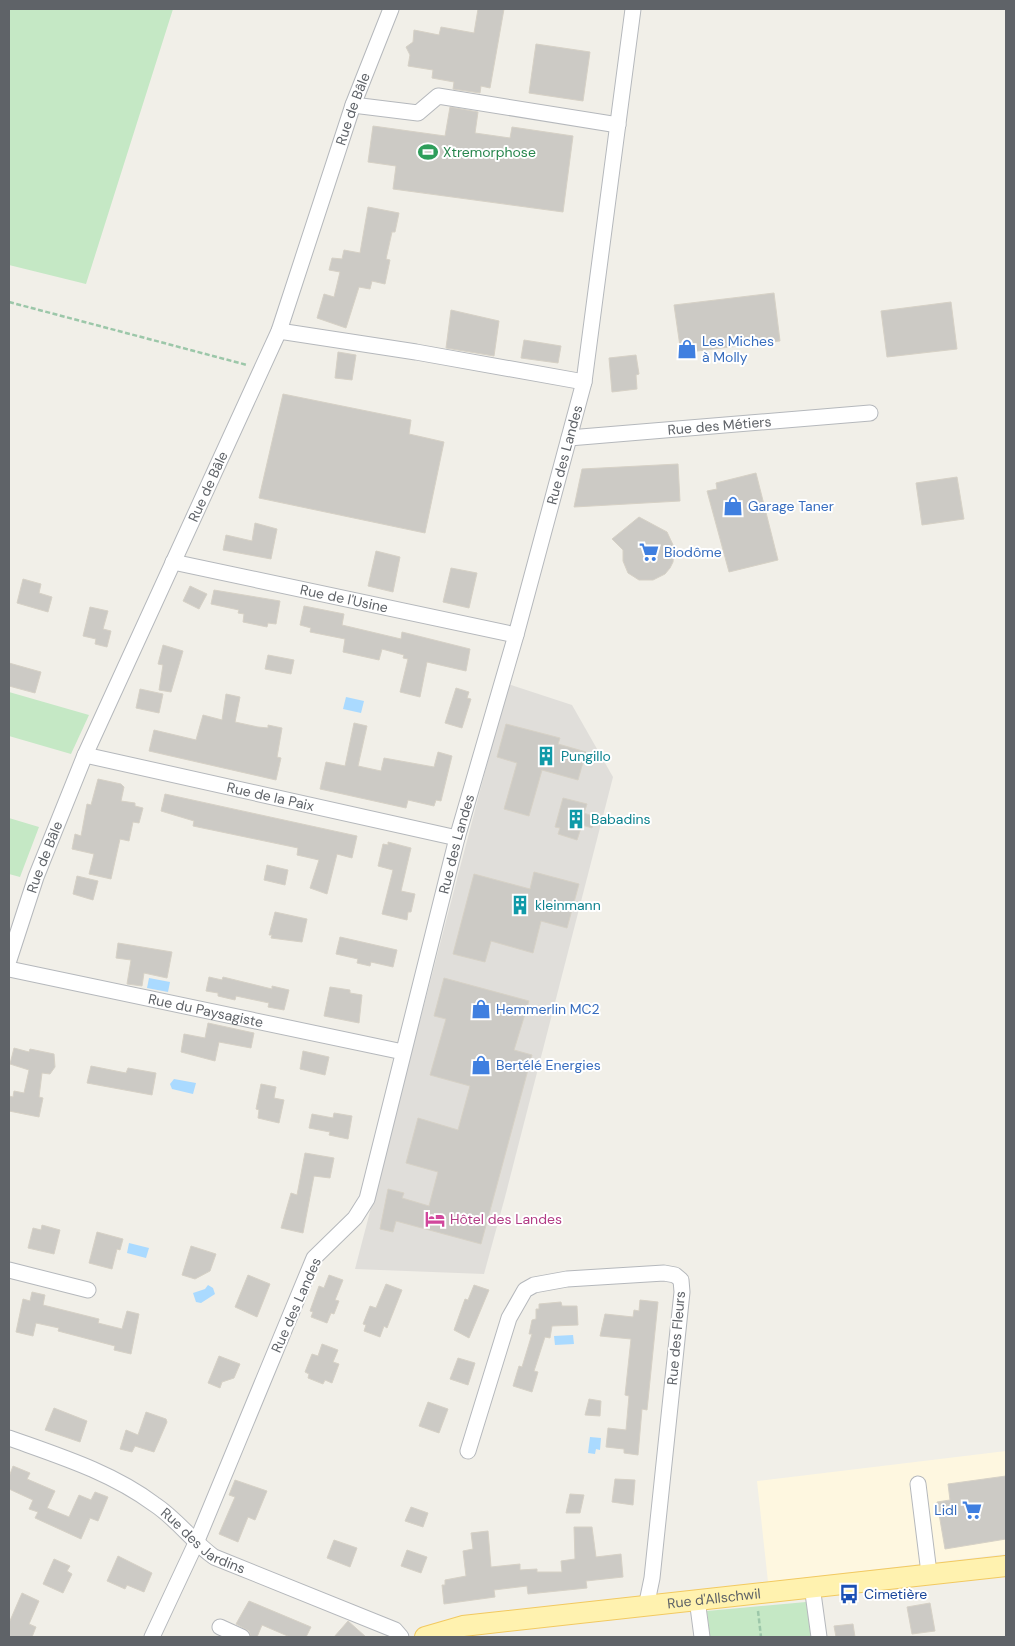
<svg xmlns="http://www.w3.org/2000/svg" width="1015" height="1646" font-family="'DM Sans',sans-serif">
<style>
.commercial{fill:#fef7e0}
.industrial{fill:#e0deda}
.green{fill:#c5e8c5}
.water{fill:#aadaff}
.building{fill:#cccac5;stroke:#d6d1c6}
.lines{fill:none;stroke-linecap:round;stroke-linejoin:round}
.minor-casing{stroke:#b5b8bc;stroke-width:17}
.major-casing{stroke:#f2c960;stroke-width:22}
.path{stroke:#9cc7a9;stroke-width:2.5;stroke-dasharray:5 2.5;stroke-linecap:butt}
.minor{stroke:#fff;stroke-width:15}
.major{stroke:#fff2af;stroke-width:20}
.labels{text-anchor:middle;stroke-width:4;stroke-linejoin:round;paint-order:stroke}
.street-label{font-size:14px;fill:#5f6368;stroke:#fff}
.leisure-label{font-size:14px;fill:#27864d;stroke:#fff;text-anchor:start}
.shop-label{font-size:14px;fill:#366cbe;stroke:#fff;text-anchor:start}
.culture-label{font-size:14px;fill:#0d838f;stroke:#fff;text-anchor:start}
.hotel-label{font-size:14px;fill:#b23c85;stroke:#fff;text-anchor:start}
.transit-label{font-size:14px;fill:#164399;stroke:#fff;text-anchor:start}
</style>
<rect width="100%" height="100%" fill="#f1efe8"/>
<path class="commercial" d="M1006 1451V1554L768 1582 757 1481Z"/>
<path class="industrial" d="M508 684 572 705 613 777 505 1197 484 1274 355 1269Z"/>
<path class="green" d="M9 9H173L86 284 9 265Z
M9 692 89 715 71 754 9 736Z
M9 818 39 827 20 877 9 874Z
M806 1602 811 1637H710L707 1611Z"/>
<path class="water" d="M346 697 364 701 361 713 343 709Z
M149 978 170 982 168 992 147 988Z
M174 1079 196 1083 193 1094 172 1089 170 1084Z
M129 1243 149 1248 146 1258 127 1253Z
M208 1285 213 1288 215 1294 201 1303 196 1302 193 1293 205 1289Z
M573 1335 574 1344 555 1345 554 1336Z
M590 1437 601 1438 600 1450 596 1449 595 1454 588 1453Z"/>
<path class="building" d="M478 9H504L490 88 481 86 480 93 453 89 454 82 432 78 433 70 408 66 410 55 406 47 413 42 414 30 439 35 441 27 474 33Z
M536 44 590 52 583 101 529 93Z
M450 107 478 112 475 133 510 138 512 127 573 136 563 212 393 189 396 166 368 162 373 126 445 136Z
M368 207 399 213 395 232H392L386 259 390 260 385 284 372 281 370 289 359 287 346 328 317 318 324 294 334 297 340 272 329 270 332 258 342 259 344 250 360 253Z
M774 293 780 341 681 353 674 305Z
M951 302 957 349 887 357 881 311Z
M451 310 499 321 494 356 446 348Z
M524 340 561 346 558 363 521 358Z
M338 352 356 355 352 380 335 378Z
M636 355 639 374 636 375 637 389 612 392 609 358Z
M283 394 411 420 409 434 444 442 425 533 259 498Z
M678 464 680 501 574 507 582 469Z
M756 473 778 560 729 572 707 491 717 489 716 483Z
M957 477 964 519 922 525 916 483Z
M639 517 667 532 674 547 673 562 670 568 665 574 653 580H639L628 573 623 561V550L612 539Z
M255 523 277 529 271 559 223 550 226 535 252 541Z
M376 551 400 557 393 592 368 586Z
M451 568 477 573 469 608 443 602Z
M23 579 41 584 39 593 52 597 48 612 17 603Z
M190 586 207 594 199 609 183 601Z
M214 590 280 601 276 624 268 623 267 627 243 622 244 614 238 613 239 610 211 604Z
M304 606 344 614 342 625 401 639 402 632 470 649 466 671 427 662 420 697 400 692 408 659 403 658 404 655 382 649 379 660 343 652 345 639 310 632 311 628 300 625Z
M90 607 108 611 103 629 111 631 107 647 95 644 96 639 83 636Z
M163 645 183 651 171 692 159 690 163 665 158 664Z
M268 655 294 660 291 674 265 669Z
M9 663 41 672 35 693 9 686Z
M456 688 469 692 467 698 471 699 462 728 445 723Z
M140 689 163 694 159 713 136 708Z
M226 694 240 697 235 722 258 727 268 728V725L282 728 277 757 281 758 276 780 149 751 154 730 196 740 203 715 222 720Z
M354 723 367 726 358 766 381 771 384 758 434 767 438 752 452 756 441 801 436 800 434 806 408 800 406 808 320 789 326 762 345 766Z
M506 724 560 738 558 744 586 752 578 780 542 770 529 816 504 809 517 763 497 757Z
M98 779 121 784 124 787 121 801 135 803V806L143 808 139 823 133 822 129 841 120 839 111 879 89 874 94 854 72 849 75 834 81 836 87 804 91 805Z
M165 794 357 836 352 858 337 854 327 894 310 888 319 860 297 855 298 848 193 826 194 821 161 811Z
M563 798 587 804 584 813 595 817 592 828 582 825 577 840 558 834 560 828 555 827Z
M388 842 411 848 401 891 415 894 411 912H408L407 920 382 914 393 870 378 866 383 844 388 845Z
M267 865 288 870 285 885 264 880Z
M534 872 579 884 567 928 541 921 533 953 491 941 485 962 453 954 474 874 530 889Z
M77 876 98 881 93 900 73 894Z
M275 912 307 919 302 942 271 938 272 935H269Z
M340 937 397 950 393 967 371 962 370 966 357 963 358 959 336 954Z
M118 943 172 952 167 978 144 973 142 986 127 984 131 960 116 958Z
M209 977 222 980 223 977 272 989V986L289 990 284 1010 268 1007 269 1003 236 996 235 1000 218 996V993L206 991Z
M444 978 529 1001 514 1050 532 1055 481 1244 396 1221 393 1232 380 1229 388 1189 404 1193 402 1198 429 1206 438 1172 406 1163 418 1118 458 1130 470 1086 430 1075 446 1019 434 1016Z
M330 987 350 990V993L362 995 359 1023 324 1016Z
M208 1023 254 1033 251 1048 219 1042 215 1061 181 1052 184 1034 205 1038Z
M14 1048 29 1052 30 1049 54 1054 55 1067 50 1074 42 1073 39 1097 43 1098 39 1117 9 1111V1096L13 1097 14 1091 24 1093 29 1070 10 1064Z
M303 1051 329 1057 325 1075 300 1069Z
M91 1066 126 1073 128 1068 156 1073 152 1095 87 1083Z
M261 1084 276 1087 274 1098 284 1100 279 1123 258 1118 259 1110 256 1109Z
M334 1113 352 1116 348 1139 329 1135 330 1132 309 1128 312 1114 333 1118Z
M305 1153 334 1158 330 1178 314 1176 303 1233 281 1228 291 1193 297 1195Z
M42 1225 60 1230 54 1254 28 1248 33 1228 41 1230Z
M97 1232 123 1239 120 1250 117 1249 112 1269 89 1263Z
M191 1246 216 1254 210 1271 195 1279 182 1275Z
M248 1275 270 1284 257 1317 235 1307Z
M329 1275 343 1280 335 1300 339 1301 334 1314 331 1313 327 1323 311 1317 313 1312 310 1311 319 1286 324 1288Z
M386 1284 402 1290 387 1328 384 1326 380 1337 364 1331 366 1325 363 1324 370 1306 376 1308Z
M474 1285 489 1290 469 1338 454 1330 465 1299 468 1300Z
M32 1292 45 1295 43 1305 99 1319 98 1323 122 1329 127 1311 139 1314 131 1354 114 1350 115 1346 58 1331 59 1328 36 1323 33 1336 16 1332 23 1299 30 1301Z
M640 1300 658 1302 647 1410 642 1409 638 1455 624 1453V1449L606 1447 608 1428 626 1430 629 1396 625 1395 631 1339 600 1336 605 1314 633 1317 634 1310 639 1311Z
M561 1302 562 1306H577L578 1325 552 1326 550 1338 545 1337 534 1371 538 1372 532 1392 513 1386 519 1366 522 1367 532 1334H529L532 1320 536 1319V1309H539V1304Z
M322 1344 338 1350 333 1362 339 1364 332 1383 325 1380 323 1384 308 1378 309 1374 305 1372 312 1354 318 1356Z
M219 1356 240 1364 234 1378 222 1382 220 1388 208 1383Z
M458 1358 475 1363 468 1385 450 1379Z
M589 1399 601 1401 600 1416 585 1415Z
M428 1402 448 1409 439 1433 419 1426Z
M54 1408 87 1421 80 1442 45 1430Z
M146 1412 166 1419 167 1422 154 1452 135 1446 132 1452 120 1449 126 1430 138 1435Z
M13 1466 30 1473 27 1479 55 1491 47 1508 69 1517 79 1495 91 1500 95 1492 108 1497 98 1521 90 1518 81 1539 35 1518 38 1512 29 1509 33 1500 9 1489V1477Z
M1006 1476V1539L945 1549 937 1502 950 1500 948 1484Z
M615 1479 635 1480 633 1505 612 1502Z
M235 1480 267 1491 255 1520 248 1517 238 1542 219 1534 235 1497 229 1495Z
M570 1494 584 1495 580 1513H566Z
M411 1507 428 1513 423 1527 405 1521Z
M574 1527H592L596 1557 621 1554 623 1577 586 1581 587 1588 528 1594 527 1586 494 1590 495 1597 444 1604 442 1585H445V1580L466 1576 463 1551 473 1549 471 1533 488 1531 491 1567 520 1564V1570L537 1569V1572H562L561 1561 575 1559Z
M334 1540 357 1548 350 1567 327 1558Z
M407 1550 427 1557 421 1573 401 1566Z
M118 1556 152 1573 144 1592 127 1585 125 1589 107 1581Z
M54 1559 70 1566 67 1571 72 1574 63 1593 43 1584Z
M22 1593 39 1601 29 1624 36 1627 32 1637H9V1623Z
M249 1601 311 1627 306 1637H290L262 1625 257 1637H251L249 1631 236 1624Z
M930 1603 935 1631 912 1634 907 1607Z
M348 1621 366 1637H334Z
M853 1624 855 1637H836L834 1626Z"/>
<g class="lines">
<defs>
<g id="minor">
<path d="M353 105 418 113 438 96 618 125"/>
<path d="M279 331 416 352 584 382"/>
<path id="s1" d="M569 438 870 413"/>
<path id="s2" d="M173 562 516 635"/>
<path id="s3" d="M85 755 457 838"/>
<path id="s4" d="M9 960 36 877 85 755 279 331 353 105 391 9"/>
<path id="s5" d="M9 969 403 1052"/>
<path d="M9 1270 88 1290"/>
<path id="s6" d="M9 1438C59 1456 111 1472 154 1504 177 1519 192 1541 214 1557L395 1630 401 1637"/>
<path d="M468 1451 509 1318 525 1290 534 1285 567 1279 664 1273 675 1275 681 1280 682 1292 652 1578 646 1607"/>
<path d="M918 1484 929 1573"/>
<path d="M812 1586 819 1637"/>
<path d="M697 1599 702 1637"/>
<path d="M220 1627 242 1637"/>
<path id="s7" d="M152 1637 196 1543 314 1258 355 1218 367 1199 457 838 516 635 584 382 633 9"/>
</g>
<g id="major">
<path id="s8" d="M425 1637 463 1626 1006 1566"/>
</g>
</defs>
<use href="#minor" class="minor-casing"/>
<use href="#major" class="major-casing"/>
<path class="path" d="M9 302 247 365
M758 1611 761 1637"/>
<use href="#minor" class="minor"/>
<use href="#major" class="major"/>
</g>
<defs>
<symbol id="stadium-bare" viewBox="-9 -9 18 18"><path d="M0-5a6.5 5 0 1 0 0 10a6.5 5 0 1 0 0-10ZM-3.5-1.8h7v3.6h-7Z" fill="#2e9e5b" stroke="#fff" stroke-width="2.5" paint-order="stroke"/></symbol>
<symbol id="shop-bare" viewBox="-9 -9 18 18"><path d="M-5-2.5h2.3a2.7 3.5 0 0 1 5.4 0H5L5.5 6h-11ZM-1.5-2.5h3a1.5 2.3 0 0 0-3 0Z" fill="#3f7fe0" stroke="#fff" stroke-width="2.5" paint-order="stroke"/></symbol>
<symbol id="supermarket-bare" viewBox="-9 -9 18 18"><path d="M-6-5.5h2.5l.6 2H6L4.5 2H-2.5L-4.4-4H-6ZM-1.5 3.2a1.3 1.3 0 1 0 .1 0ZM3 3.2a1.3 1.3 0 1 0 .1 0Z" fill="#3f7fe0" stroke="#fff" stroke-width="2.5" paint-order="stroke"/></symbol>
<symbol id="building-bare" viewBox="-9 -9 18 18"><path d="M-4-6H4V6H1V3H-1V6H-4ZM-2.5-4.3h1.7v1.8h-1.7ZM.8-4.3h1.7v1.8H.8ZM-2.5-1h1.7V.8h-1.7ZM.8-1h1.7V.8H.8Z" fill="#0f9aa8" stroke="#fff" stroke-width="2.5" paint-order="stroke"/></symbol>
<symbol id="hotel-bare" viewBox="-9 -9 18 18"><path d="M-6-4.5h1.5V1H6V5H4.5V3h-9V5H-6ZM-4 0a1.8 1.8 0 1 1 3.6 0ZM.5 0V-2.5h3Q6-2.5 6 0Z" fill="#d1479c" stroke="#fff" stroke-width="2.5" paint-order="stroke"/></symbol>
<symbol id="bus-bare" viewBox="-9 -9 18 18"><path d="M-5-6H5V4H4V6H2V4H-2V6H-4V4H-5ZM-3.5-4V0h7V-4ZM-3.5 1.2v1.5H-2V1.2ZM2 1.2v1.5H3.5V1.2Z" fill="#1a4fb4" stroke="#fff" stroke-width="2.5" paint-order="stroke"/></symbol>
</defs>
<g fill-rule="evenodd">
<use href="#stadium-bare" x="414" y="138" width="28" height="28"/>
<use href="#shop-bare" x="673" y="335" width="28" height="28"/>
<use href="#shop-bare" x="719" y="492" width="28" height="28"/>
<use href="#supermarket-bare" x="635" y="538" width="28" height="28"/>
<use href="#building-bare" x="532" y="742" width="28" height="28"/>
<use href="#building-bare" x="562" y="805" width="28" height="28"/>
<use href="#building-bare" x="506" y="891" width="28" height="28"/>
<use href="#shop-bare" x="467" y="995" width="28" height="28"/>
<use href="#shop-bare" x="467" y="1051" width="28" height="28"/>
<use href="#hotel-bare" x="421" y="1205" width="28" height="28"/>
<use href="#supermarket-bare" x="958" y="1496" width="28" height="28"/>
<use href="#bus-bare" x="835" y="1580" width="28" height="28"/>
</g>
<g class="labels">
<g class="street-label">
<text dy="5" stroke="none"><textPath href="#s4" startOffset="919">Rue de Bâle</textPath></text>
<text dy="5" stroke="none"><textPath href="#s1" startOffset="151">Rue des Métiers</textPath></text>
<text dy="5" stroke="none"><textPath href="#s7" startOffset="1262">Rue des Landes</textPath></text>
<text dy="5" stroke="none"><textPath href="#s4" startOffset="514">Rue de Bâle</textPath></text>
<text dy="5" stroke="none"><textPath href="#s2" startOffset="175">Rue de l'Usine</textPath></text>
<text dy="5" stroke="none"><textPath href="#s3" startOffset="190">Rue de la Paix</textPath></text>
<text dy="5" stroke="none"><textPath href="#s7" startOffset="858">Rue des Landes</textPath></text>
<text dy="5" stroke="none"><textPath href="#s4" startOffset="109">Rue de Bâle</textPath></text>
<text dy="5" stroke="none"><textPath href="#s5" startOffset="201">Rue du Paysagiste</textPath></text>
<text transform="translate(296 1305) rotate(-66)" y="5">Rue des Landes</text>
<text transform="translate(676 1338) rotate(-85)" y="5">Rue des Fleurs</text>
<text dy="5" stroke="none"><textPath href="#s6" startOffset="222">Rue des Jardins</textPath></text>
<text dy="5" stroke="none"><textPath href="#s8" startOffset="292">Rue d'Allschwil</textPath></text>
</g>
<g class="leisure-label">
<text x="443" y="157">Xtremorphose</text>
</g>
<g class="shop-label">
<text x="702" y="346">Les Miches<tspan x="702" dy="16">à Molly</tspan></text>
<text x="748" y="511">Garage Taner</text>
<text x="664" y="557">Biodôme</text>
<text x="496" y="1014">Hemmerlin MC2</text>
<text x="496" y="1070">Bertélé Energies</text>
<text x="957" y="1515" text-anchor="end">Lidl</text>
</g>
<g class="culture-label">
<text x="561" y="761">Pungillo</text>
<text x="591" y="824">Babadins</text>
<text x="535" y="910">kleinmann</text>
</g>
<g class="hotel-label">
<text x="450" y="1224">Hôtel des Landes</text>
</g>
<g class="transit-label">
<text x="864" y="1599">Cimetière</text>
</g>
</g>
<rect width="1015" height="1646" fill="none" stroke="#5f6368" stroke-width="20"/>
</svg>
